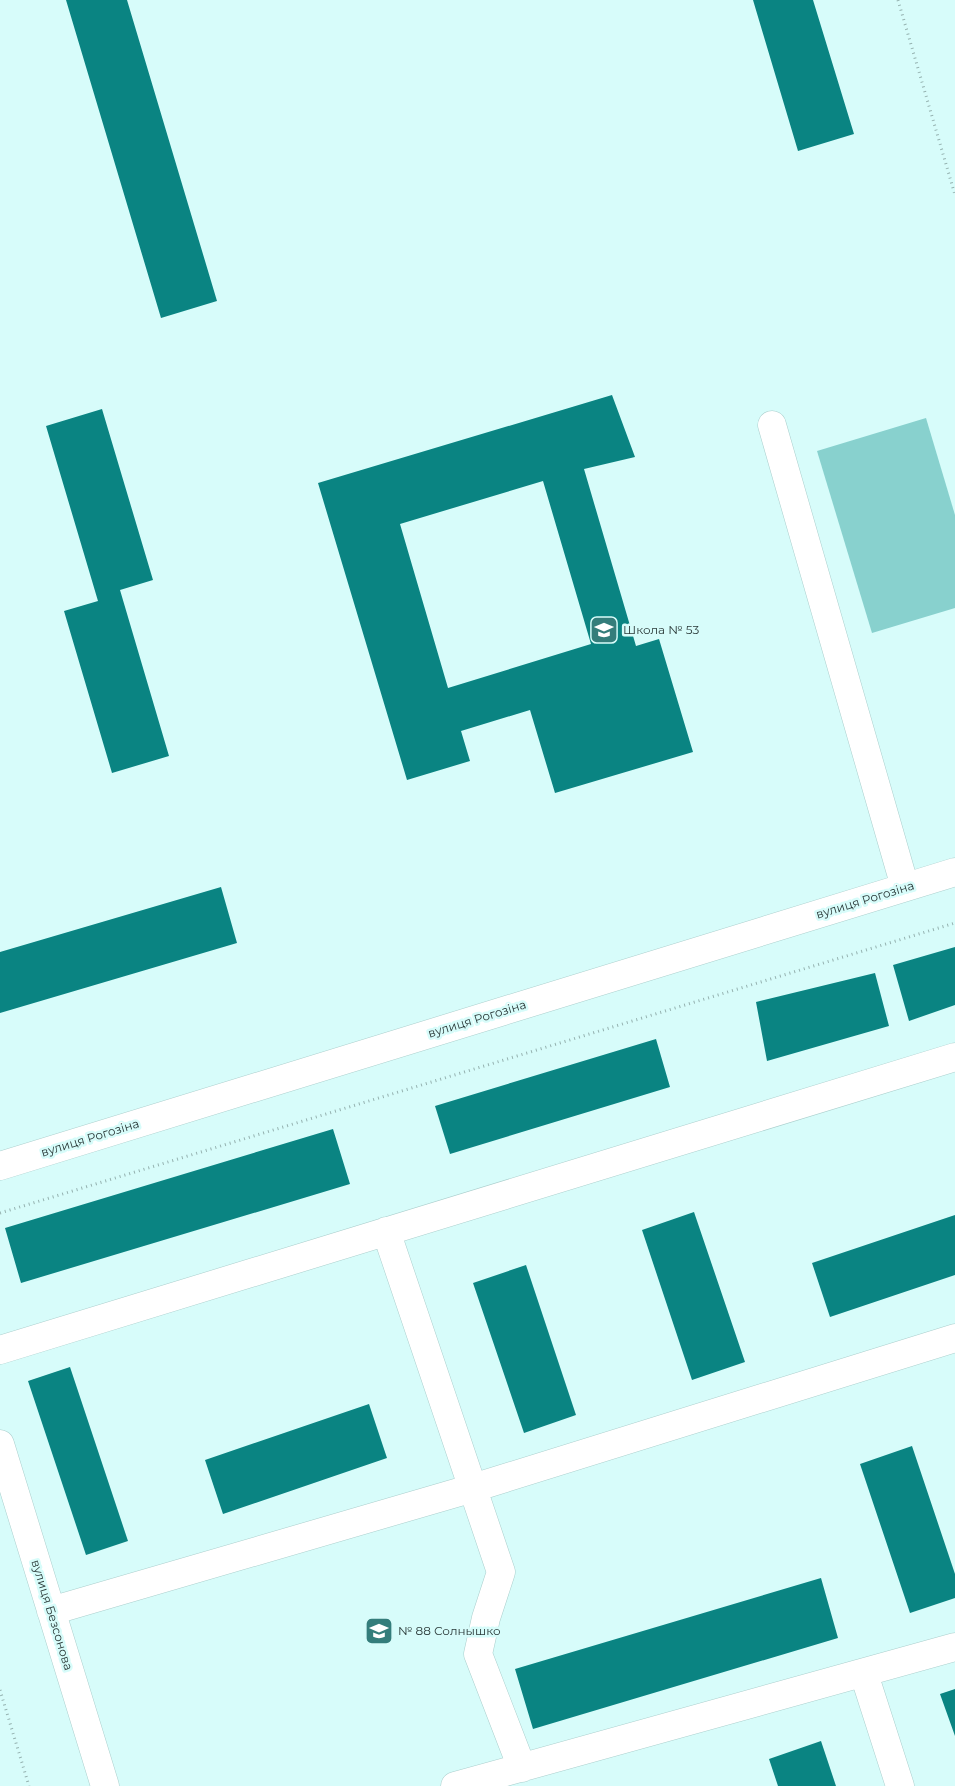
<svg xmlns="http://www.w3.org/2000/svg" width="955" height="1786" font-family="Montserrat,sans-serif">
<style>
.green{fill:#88d1ce}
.building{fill:#0a8482;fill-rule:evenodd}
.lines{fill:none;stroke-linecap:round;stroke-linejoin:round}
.minor-casing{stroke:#abcfcd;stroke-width:29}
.path{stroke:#95b2b0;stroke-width:3;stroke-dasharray:1 4;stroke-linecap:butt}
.minor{stroke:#fff;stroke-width:28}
.labels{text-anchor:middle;stroke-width:5;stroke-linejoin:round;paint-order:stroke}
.poi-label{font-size:12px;fill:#2a3938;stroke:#d7fcfa;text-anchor:start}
.street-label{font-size:12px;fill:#2a3938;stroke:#d7fcfa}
</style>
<rect width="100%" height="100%" fill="#d7fcfa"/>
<path class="green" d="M926 418 955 515V608L872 633 817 451Z"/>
<path class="building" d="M66 0H127L217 301 161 318Z
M753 0H813L854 134 798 151Z
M612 395 635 457 584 469 636 646 659 639 693 752 555 793 530 710 461 731 470 761 407 780 318 483ZM543 481 591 644 448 688 400 524Z
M102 409 153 580 120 590 169 756 112 773 64 611 98 601 46 426Z
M221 887 237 943 0 1013V952Z
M955 947V1005L909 1021 893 965Z
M875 973 889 1026 767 1061 756 1002Z
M656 1039 670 1087 450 1154 435 1106Z
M333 1129 350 1184 21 1283 5 1228Z
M694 1212 745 1362 692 1380 642 1230Z
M955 1215V1275L830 1317 812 1263Z
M526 1265 576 1415 524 1433 473 1283Z
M70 1367 128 1541 86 1555 28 1381Z
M369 1404 387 1458 223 1514 205 1460Z
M912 1446 955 1574V1598L910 1613 860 1464Z
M821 1578 838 1638 533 1729 515 1669Z
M955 1689V1736L940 1694Z
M821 1741 836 1786H778L769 1759Z"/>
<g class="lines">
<defs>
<path id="minor" d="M772 425 905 887
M0 1166 955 872
M386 1231 501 1572 486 1618 478 1654 522 1768
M0 1350 955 1057
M0 1444 105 1786
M51 1611 473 1488 955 1338
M864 1674 900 1786
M455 1786 955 1647"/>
</defs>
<use href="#minor" class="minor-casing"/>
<path class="path" d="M898 0 955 195
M0 1213 955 923
M0 1690 29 1786"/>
<use href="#minor" class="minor"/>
</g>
<defs>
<symbol id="school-square" viewBox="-11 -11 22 22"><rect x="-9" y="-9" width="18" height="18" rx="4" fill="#347d7b" stroke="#d7fcfa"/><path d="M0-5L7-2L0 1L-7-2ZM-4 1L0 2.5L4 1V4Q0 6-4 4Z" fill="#fff"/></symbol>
</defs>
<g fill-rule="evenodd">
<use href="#school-square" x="588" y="614" width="32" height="32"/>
<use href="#school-square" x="363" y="1615" width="32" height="32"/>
</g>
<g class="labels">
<g class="poi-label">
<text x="623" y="634">Школа № 53</text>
<text x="398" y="1635">№ 88 Солнышко</text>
</g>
<g class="street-label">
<text transform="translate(865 900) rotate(-17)" y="4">вулиця Рогозіна</text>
<text transform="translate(477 1019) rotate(-17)" y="4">вулиця Рогозіна</text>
<text transform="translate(90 1138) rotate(-17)" y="4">вулиця Рогозіна</text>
<text transform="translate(52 1615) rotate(73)" y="4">вулиця Безсонова</text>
</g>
</g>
</svg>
